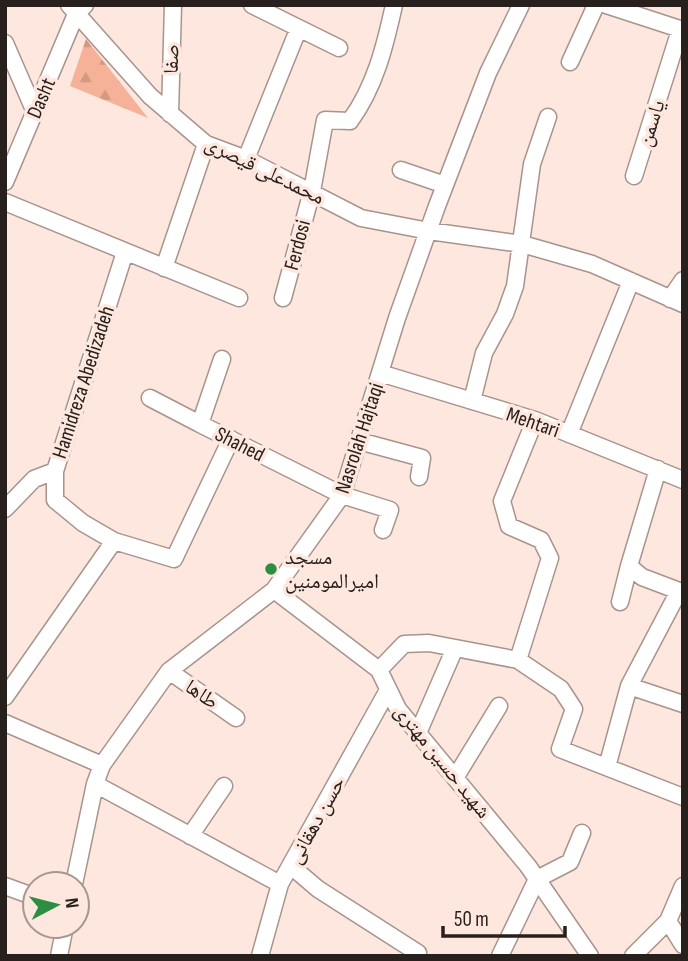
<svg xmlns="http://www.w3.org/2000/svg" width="688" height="961" font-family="'Sofia Sans Condensed','Noto Naskh Arabic',sans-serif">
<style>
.forest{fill:url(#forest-firs)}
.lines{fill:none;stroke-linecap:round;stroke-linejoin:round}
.minor-casing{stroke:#a8948c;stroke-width:19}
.minor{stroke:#fff;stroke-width:16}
.poi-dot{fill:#2c8e42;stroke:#fde7de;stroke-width:2.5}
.labels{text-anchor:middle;stroke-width:7;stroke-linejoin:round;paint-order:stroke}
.street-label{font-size:21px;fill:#28201d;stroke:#fde7de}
.poi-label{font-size:21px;fill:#28201d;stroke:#fde7de;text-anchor:start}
</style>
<defs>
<pattern id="forest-firs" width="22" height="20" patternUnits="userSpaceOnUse" patternTransform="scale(1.75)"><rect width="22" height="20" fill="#f5b298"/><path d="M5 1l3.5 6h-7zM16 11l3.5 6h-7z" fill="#d29983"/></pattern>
</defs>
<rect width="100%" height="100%" fill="#fde7de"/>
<path class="forest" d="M86 39 148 118 70 86Z"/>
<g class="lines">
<defs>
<path id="minor" d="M69 5 150 96 206 144 246 159 361 218 429 231 522 244 592 264 683 304
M252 5 339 48
M606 5 683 30
M5 43 35 112
M570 62 596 5
M170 114 173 5
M246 159 298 30
M401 170 445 185
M634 176 680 30
M5 182 76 14 85 5
M5 202 239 298
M125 252 55 471V500L83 523 114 541 174 559 231 439
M164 268 206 144
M283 298 312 191 325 120 350 121C375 87 385 46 394 5
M670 299 683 280
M222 359 200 424 342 495 390 510 383 530
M380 373 535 420 683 480
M150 398 200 424
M472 401 484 353 505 314 515 286 532 164 548 117
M569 434 631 281
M359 441 422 458 419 477
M658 469 629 566 642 577 679 591 629 686 683 704
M5 509 34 479 55 471
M274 590 379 670 398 709 528 866 590 956
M620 602 629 566
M518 660 550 558 541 540 509 526 502 501 535 420
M379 670 404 644 429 643 518 660 561 689 574 709 560 749 683 797
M169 671 236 718
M5 697 114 541
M5 723 102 765
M418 733 455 648
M607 767 629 686
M455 778 499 706
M95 784 280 884
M190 836 224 786
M291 866 318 889 418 953
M74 884 95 784 102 765 169 671 274 590 342 495 397 318 437 206 488 73 521 5
M5 886 35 897
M683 886 668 921 683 945
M59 956 65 926
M260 956 280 884 388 690
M500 956 537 879 570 862 582 833
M633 956 668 921"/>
</defs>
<use href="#minor" class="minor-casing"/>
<use href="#minor" class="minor"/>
</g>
<circle class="poi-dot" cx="271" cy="569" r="7"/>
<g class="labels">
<g class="street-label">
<text transform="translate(171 59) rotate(-88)" y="7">صفا</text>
<text transform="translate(41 98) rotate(-67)" y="7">Dasht</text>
<text transform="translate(651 123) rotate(-72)" y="7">یاسمن</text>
<text transform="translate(265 170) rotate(26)" y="7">محمدعلی قیصری</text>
<text transform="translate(297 245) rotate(-75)" y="7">Ferdosi</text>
<text transform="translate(83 382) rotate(-72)" y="7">Hamidreza Abedizadeh</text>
<text transform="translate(533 422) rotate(19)" y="7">Mehtari</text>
<text transform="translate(359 438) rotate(-72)" y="7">Nasrolah Hajtaqi</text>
<text transform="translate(240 444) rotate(27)" y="7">Shahed</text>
<text transform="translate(202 694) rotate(35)" y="7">طاها</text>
<text transform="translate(443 761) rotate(51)" y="7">شهید حسین مهتری</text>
<text transform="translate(316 820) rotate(-61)" y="7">حسن دهقانی</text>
</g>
<g class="poi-label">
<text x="285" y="564">مسجد<tspan x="285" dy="24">امیرالمومنین</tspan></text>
</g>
</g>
<rect width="688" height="961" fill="none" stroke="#28201d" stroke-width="14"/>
<g transform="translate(56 905) rotate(83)"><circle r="33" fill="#fde7de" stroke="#a89791" stroke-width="2"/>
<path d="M0-5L12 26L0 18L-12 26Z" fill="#2c8e42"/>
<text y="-10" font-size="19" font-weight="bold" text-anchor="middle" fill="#28201d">N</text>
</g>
<path d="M443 926v10h122v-10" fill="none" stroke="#28201d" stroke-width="3.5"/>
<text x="454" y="926" font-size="21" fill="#28201d" stroke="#fde7de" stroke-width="5" paint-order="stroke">50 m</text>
</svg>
